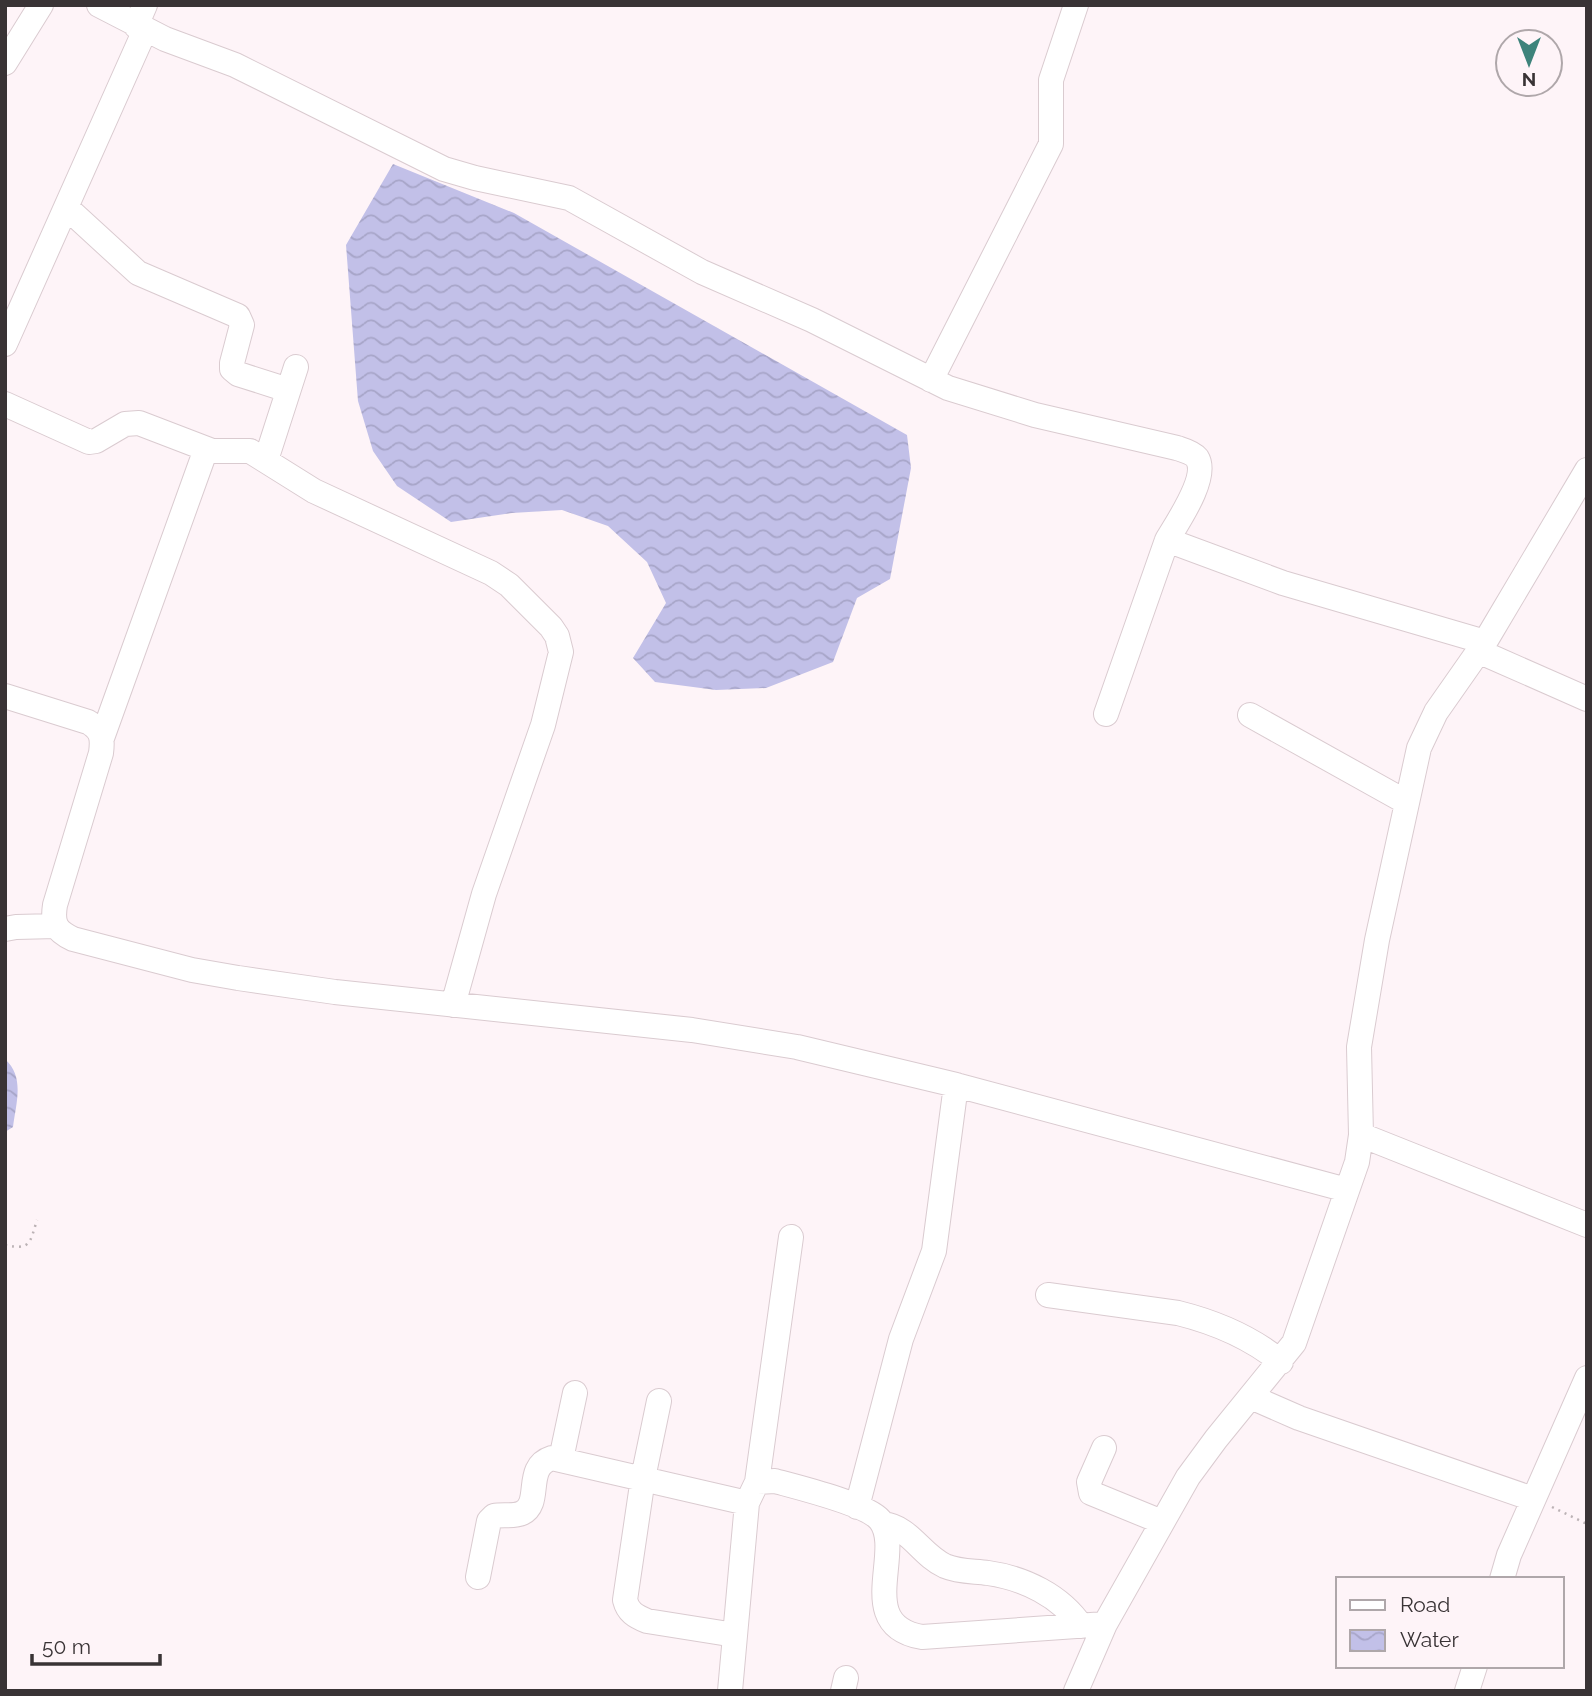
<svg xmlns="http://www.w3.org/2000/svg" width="1592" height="1696" font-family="Raleway,sans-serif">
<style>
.water{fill:url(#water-waves)}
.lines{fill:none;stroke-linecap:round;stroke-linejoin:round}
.minor-casing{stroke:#dacbd0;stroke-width:26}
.path{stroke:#bbb2b5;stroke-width:2.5;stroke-dasharray:2 5;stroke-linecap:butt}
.minor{stroke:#fff;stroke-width:24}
</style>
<defs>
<pattern id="water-waves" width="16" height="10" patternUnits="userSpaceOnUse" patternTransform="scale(1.75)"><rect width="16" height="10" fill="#c2c0e8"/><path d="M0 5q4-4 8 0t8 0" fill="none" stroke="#a7a5c8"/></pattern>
</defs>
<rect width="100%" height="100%" fill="#fef4f8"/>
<path class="water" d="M393 164 514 213 907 435 911 468 890 579 857 598 833 662 766 688 716 690 655 682 633 658 666 603 647 562 608 526 562 510 512 513 451 522 397 486 373 451 358 401 346 245Z
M5 1059C25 1077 16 1103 13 1127L5 1132Z"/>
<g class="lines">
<defs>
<path id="minor" d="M99 5 165 39 235 65 444 169 475 178 569 198 702 272 812 320 948 388 1035 415 1177 448C1183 450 1192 452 1197 458 1209 477 1177 523 1167 540L1283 583 1485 642
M136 26 145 5
M5 63 41 5
M66 207 138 273 238 316 242 325 232 363V369L238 374 288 390
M5 344 145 30
M931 380 1051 144V80L1076 5
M5 404 89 442 96 441 125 424 139 423 212 451H250L314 491 491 573 509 585 551 627 557 636 561 652 543 725 484 894 453 1005
M266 460 296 367
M1478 651 1587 699
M5 696 88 722C102 730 103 738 101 753L55 905C52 924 56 931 73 939L192 970 238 978 335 992 692 1030 797 1047 956 1085 1347 1190
M1106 714 1167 540
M1250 715 1406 802
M102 738 206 449
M5 929 16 927 56 926
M1361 1135 1587 1225
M1048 1295 1178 1313C1214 1322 1252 1338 1281 1362
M1251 1397 1299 1418 1533 1499
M659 1401 643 1478 625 1600C628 1612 635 1616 647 1621L735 1635
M1104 1448 1089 1482 1091 1493 1162 1522
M561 1459 575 1393
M757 1482 791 1237
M857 1507 901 1339 934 1251 956 1085
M883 1524C910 1527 921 1555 945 1566 959 1572 974 1571 988 1573 1024 1578 1061 1596 1081 1626
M478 1577 489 1521 494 1516C503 1514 514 1517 522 1513 543 1503 523 1467 552 1458L747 1503
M1502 1579 1509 1555 1587 1378
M730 1691 747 1503 757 1482 775 1481C797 1487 867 1504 880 1520 905 1551 853 1625 922 1637L1105 1624
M843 1691 846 1678
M1076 1691 1105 1624 1188 1477 1216 1439 1294 1343 1357 1162 1361 1135 1359 1047 1377 940 1419 748 1436 712 1485 642 1587 470
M1467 1691 1475 1666"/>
</defs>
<use href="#minor" class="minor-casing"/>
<path class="path" d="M5 1245C31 1251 30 1242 37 1220
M1552 1507 1587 1524"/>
<use href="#minor" class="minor"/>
</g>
<rect width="1592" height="1696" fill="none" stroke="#393335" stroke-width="14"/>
<rect x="1336" y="1577" width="228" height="91" fill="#fef4f8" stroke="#afa7aa" stroke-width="2"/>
<rect x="1350" y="1600" width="35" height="10" fill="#ffffff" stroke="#afa7aa" stroke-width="2"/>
<text x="1400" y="1612" font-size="21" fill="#393335">Road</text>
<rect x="1350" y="1630" width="35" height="21" fill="url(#water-waves)" stroke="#afa7aa" stroke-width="2"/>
<text x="1400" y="1647" font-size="21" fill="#393335">Water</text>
<g transform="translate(1529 63) rotate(180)"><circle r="33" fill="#fef4f8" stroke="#afa7aa" stroke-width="2"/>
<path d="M0-5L12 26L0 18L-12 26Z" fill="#3d837b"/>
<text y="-10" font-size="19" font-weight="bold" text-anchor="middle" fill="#393335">N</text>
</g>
<path d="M32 1654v10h128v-10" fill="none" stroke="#393335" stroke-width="3.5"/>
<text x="42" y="1654" font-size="21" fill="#393335" stroke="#fef4f8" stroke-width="5" paint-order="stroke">50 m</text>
</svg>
